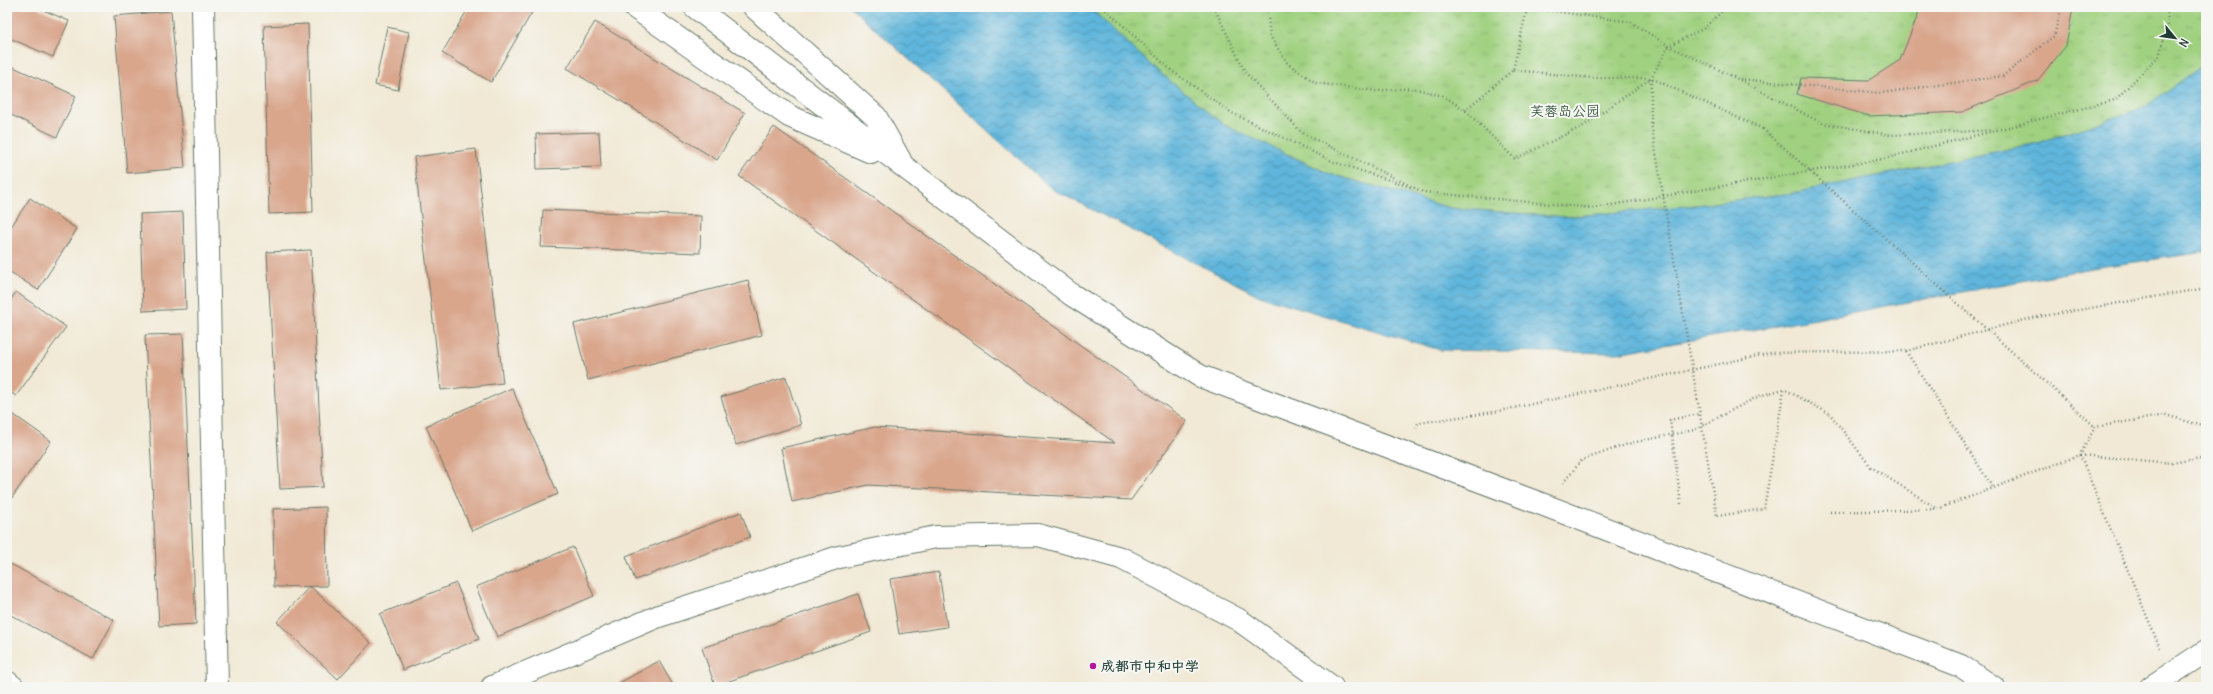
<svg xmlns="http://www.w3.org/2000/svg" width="2213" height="694" font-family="Delius,'LXGW WenKai TC',sans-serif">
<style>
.grass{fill:url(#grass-tufts);stroke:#60875a}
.water{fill:url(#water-waves);stroke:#3e7988}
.building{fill:#d9a68c}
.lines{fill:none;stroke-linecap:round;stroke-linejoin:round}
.minor-casing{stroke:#68796c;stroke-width:24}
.tertiary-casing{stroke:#68796c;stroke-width:24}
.path{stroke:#68796c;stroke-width:2.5;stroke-dasharray:1 3;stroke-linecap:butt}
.minor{stroke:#fff;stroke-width:22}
.tertiary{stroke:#fff;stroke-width:22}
.path-bridge{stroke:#68796c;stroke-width:2.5;stroke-dasharray:1 3;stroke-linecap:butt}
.poi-dot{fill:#b5179e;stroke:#f6f6f2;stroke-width:1.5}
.labels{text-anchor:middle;stroke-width:4;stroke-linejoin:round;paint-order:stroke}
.park-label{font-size:14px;fill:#395b43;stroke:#f6f6f2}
.poi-label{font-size:14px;font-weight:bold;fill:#1f3d34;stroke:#f6f6f2;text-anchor:start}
</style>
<defs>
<pattern id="grass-tufts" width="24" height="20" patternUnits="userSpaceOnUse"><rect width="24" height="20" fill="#a0d180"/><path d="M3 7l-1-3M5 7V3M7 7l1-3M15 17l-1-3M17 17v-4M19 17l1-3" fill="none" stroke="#89b46f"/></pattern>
<pattern id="water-waves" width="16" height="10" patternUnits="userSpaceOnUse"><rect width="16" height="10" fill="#5eb5db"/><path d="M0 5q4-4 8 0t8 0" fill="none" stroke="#4d94b2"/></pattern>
</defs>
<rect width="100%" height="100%" fill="#f6f6f2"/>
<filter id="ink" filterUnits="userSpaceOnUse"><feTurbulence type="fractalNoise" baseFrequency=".025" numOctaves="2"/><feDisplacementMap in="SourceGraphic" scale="8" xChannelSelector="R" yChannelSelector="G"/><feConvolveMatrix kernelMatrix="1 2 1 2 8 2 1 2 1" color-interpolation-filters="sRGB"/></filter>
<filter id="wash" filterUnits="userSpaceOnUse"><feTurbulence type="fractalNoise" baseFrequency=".012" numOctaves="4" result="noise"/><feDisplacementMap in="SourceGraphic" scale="16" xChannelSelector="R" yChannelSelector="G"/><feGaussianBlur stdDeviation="0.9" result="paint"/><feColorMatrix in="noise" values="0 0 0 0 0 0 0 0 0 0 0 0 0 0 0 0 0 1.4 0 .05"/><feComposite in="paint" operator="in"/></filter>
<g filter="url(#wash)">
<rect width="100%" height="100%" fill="#f1e9d5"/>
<path class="grass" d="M1089 7H2206V63L2145 107 2038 143 1793 193 1697 205 1565 217 1450 208 1330 174 1224 125 1153 67Z"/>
<path class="water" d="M851 7H1089L1153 67 1224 125 1330 174 1450 208 1565 217 1697 205 1793 193 2038 143 2145 107 2206 63V252L2092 268 1805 321 1617 353 1440 350 1260 296 1052 189Z"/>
<g id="blocks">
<path class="building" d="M7 7H36L69 21 53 57 7 37Z
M469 7H531L534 9 491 82 442 53Z
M1921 7H2072L2073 8 2066 46 2037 81 1962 112 1869 116 1797 94 1801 78 1869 80 1900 60Z
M171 11 185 168 127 173 114 16Z
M595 22 745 113 717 160 567 68Z
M308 24 313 212 269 214 264 26Z
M387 27 409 32 398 90 375 85Z
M7 64 76 96 57 137 7 113Z
M774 127 1187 421 1131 500 868 485 792 502 781 448 875 427 1115 443 739 176Z
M599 132 601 167 537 169 536 134Z
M476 149 503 383 441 390 414 157Z
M30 198 77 229 38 290 7 270V233Z
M543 210 701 216 700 253 541 247Z
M183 212 186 309 143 311 140 214Z
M311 250 323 487 280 489 267 252Z
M748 280 762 335 588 380 574 324Z
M16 292 66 327 16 396 7 390V305Z
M183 334 196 624 159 626 145 335Z
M786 377 801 425 736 445 721 397Z
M512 388 558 494 472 531 426 426Z
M7 410 51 441 9 502 7 500Z
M326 507 327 586 274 587 273 509Z
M741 512 750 537 635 580 626 556Z
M573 547 594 596 497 637 476 587Z
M7 562 114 620 93 659 7 613Z
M939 572 947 627 899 634 890 579Z
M456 583 479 639 403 670 380 614Z
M310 586 371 643 338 679 277 622Z
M858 594 871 632 715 686 702 648Z
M659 661 674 687H612Z"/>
</g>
</g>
<g filter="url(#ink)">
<use href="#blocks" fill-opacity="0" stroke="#68796c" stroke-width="1"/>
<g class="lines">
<defs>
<path id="minor" d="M203 7 217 687
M7 682 13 687
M492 687 659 616 839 557 936 537 1038 535 1121 558 1239 620 1332 687"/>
<path id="tertiary" d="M634 7 789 116 871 152
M695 7 1072 295 1200 376 1544 505 1961 666 1993 687
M754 7 876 117 900 160
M2151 687 2206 651"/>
</defs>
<use href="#minor" class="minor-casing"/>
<use href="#tertiary" class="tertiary-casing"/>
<path class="path" d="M1103 7 1172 71 1232 113 1334 162 1413 188
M1214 7 1245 72 1302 133 1423 192 1593 208 1883 159 2115 100 2159 56 2168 25 2167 7
M1267 7 1270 36 1288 64 1316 83 1376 91 1413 88 1443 96 1465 110 1515 159 1583 126 1651 78
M1524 7 1631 22 1669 46 1738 79 1822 123 1890 135 1998 130
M1513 70 1592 78H1651L1763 129
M1740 79 1881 93 2003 76 2054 36 2061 10 2059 7
M1465 110 1513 70 1527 9
M1651 123V78L1669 46 1703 29 1727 7
M1906 351 1993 488
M2078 411 2095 427
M1416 428 1418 423 1494 412 1771 353 1906 351 2032 318 2206 288
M1563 483 1582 460 1631 443 1694 430 1759 396 1784 389 1830 414 1871 467 1938 509
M1830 512 1938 509 2080 455 2172 463 2206 457
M1717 516 1764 509 1784 389
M2160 648 2080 455 2095 427 2166 415 2206 427"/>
<use href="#minor" class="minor"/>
<use href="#tertiary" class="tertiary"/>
<path class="path-bridge" d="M1651 123 1717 516
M1763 129 2078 411
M1681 504 1670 420 1699 414"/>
</g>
</g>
<circle class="poi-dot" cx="1093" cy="666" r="4"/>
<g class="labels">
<g class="park-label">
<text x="1565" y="116">芙蓉岛公园</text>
</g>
<g class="poi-label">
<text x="1101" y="671">成都市中和中学</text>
</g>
</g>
<rect width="2213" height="694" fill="none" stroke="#f6f6f2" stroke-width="24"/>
<g transform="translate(2175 38) rotate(119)" stroke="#f6f6f2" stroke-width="3" paint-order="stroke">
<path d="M0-3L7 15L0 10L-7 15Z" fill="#1f3d34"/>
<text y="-6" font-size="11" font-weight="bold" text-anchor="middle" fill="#1f3d34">N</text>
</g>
</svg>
